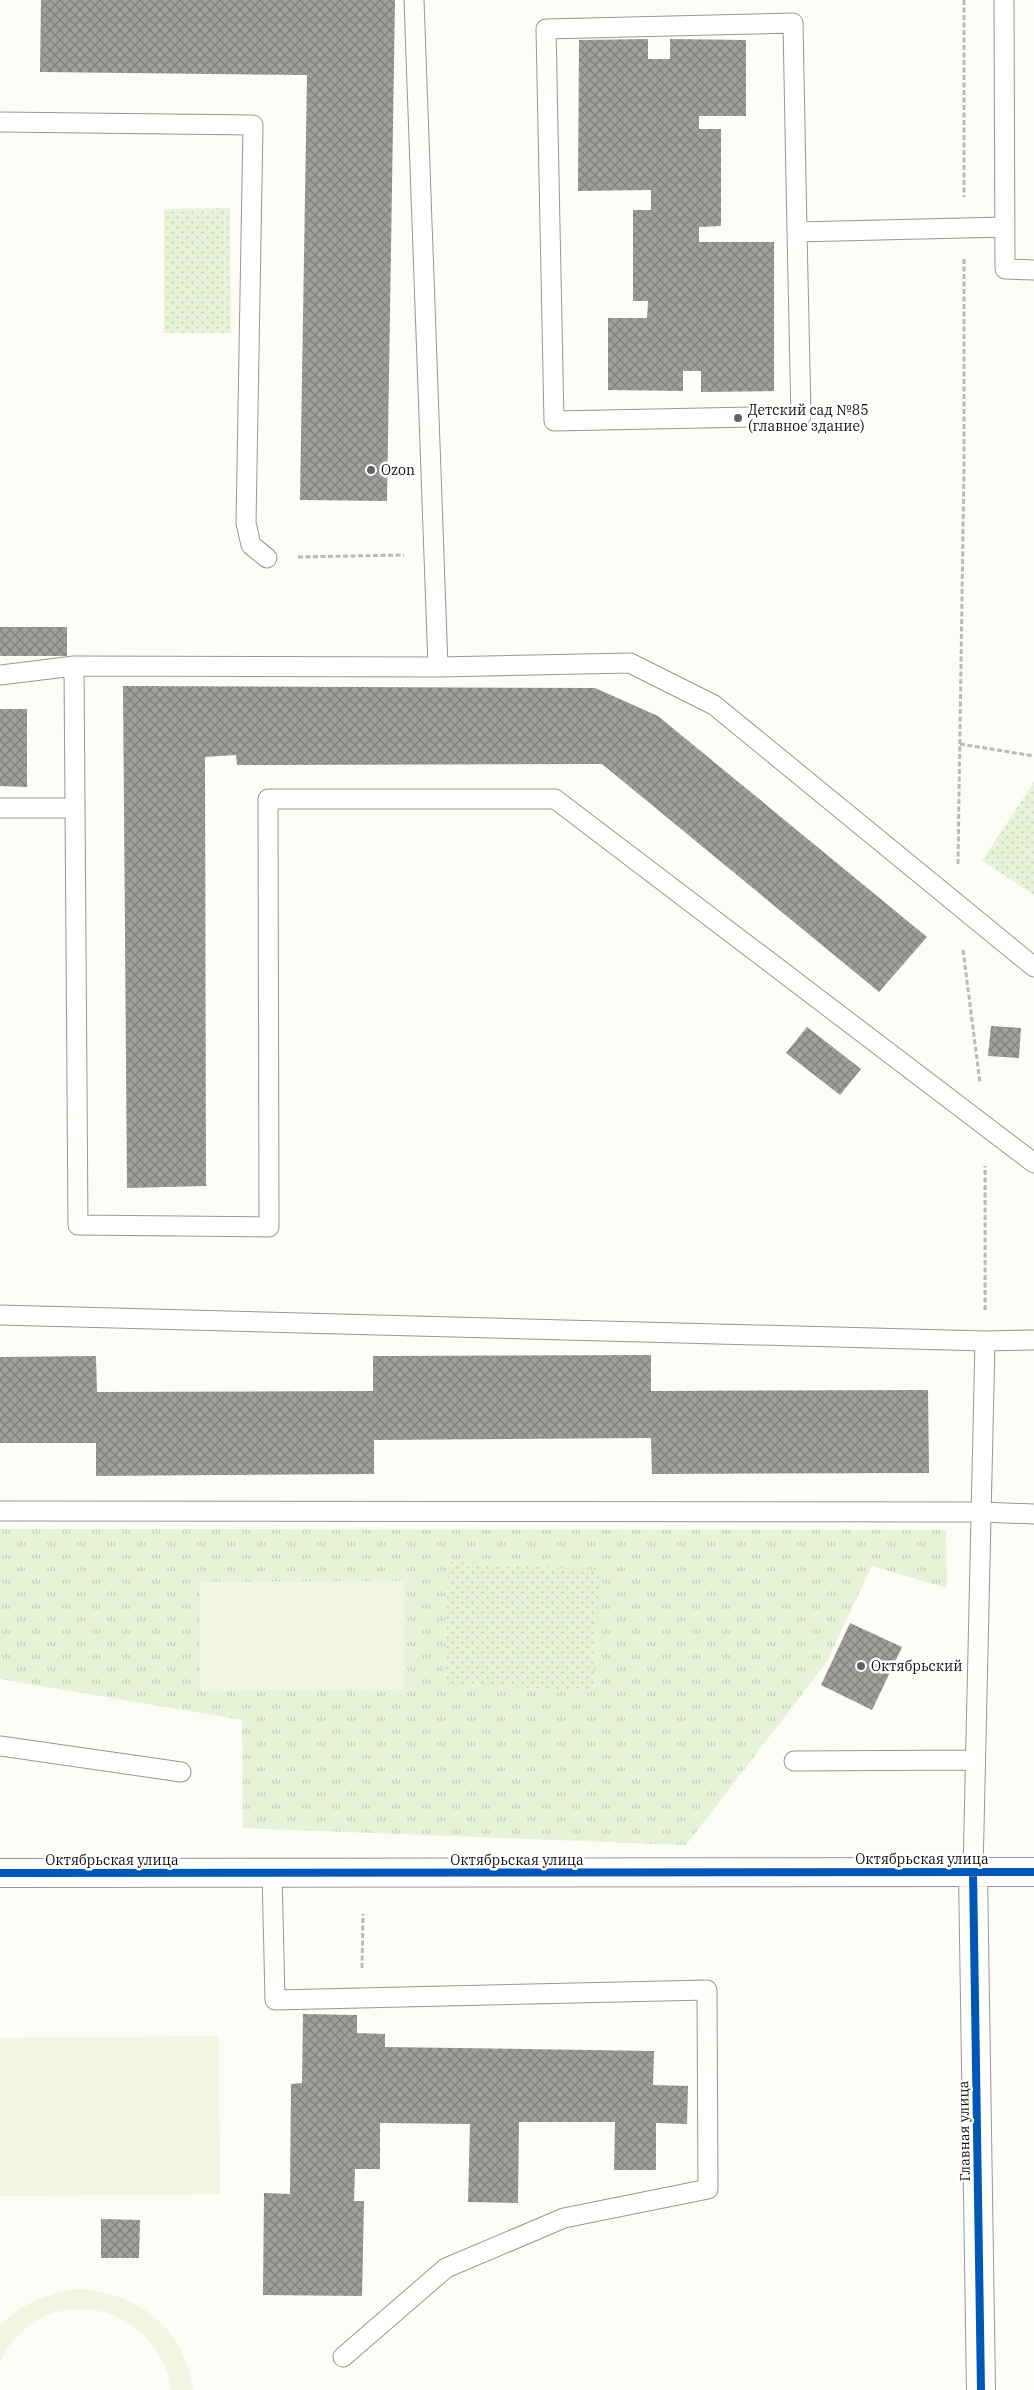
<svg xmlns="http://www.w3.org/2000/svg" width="1034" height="2390" font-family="'IBM Plex Serif',serif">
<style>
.grass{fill:url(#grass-tufts)}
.park{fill:url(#park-dots)}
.pitch{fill:#f0f6e1}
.building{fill:url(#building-cross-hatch)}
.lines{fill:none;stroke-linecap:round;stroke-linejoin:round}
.lane-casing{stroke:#979795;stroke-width:21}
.street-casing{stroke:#979795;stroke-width:30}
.path{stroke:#b9b9b8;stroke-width:3;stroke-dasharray:5 2.5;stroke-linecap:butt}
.lane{stroke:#fffffe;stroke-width:19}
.street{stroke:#fffffe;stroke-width:28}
.cycleway-casing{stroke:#fff;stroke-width:11}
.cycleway{stroke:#0057b8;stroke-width:8}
.poi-dot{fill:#646362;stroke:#fff;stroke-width:2}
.labels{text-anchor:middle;stroke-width:5;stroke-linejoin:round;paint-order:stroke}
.poi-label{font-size:14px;fill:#111;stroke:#fff;text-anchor:start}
.street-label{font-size:14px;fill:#111;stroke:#fff}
</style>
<defs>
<pattern id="grass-tufts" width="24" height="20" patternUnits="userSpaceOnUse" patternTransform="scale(1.25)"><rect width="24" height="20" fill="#e7f3d7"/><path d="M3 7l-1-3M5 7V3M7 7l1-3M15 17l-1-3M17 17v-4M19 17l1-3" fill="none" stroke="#c5cfb8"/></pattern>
<pattern id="park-dots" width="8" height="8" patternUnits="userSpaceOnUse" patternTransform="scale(1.25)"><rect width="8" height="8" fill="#e7f3d7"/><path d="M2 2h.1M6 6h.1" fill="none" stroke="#c5cfb8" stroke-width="1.8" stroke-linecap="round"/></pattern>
<pattern id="building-cross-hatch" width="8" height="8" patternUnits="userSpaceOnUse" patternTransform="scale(1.25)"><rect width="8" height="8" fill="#a19f9c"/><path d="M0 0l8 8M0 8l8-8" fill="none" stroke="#82807e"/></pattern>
</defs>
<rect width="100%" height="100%" fill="#fdfcf7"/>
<path class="grass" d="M0 1529 946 1530 947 1588 872 1566 826 1663 686 1845 243 1828 242 1720 0 1679Z"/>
<path class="park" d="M230 208 231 333H164V209Z
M1034 782V895L982 861Z
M449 1562 600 1570 593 1691 443 1683Z"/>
<path class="pitch" d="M404 1581V1689L200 1691V1582Z
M219 2036 220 2194 0 2196V2038Z
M79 2289C141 2294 183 2327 193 2390H172C156 2299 39 2278 0 2362V2326C22 2303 48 2293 79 2289Z"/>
<path class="building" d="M41 0H395L387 501 300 500 307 75 40 72Z
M648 39V59H670V39L746 40V116H699V129H721V226L699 227V242H774V391L701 392V371H683V391L608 390V318H647L648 301H633V210H651V190L578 191 579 40Z
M0 627H67V656H0Z
M123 686 595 688 658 716 927 937 879 992 602 764 237 765 236 755 205 757 206 1186 127 1188Z
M0 709H27V787L0 786Z
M991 1026 1021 1028 1019 1058 988 1056Z
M807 1027 861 1069 840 1095 786 1053Z
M651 1355V1391L928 1390 929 1473 652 1474 651 1438 374 1440V1474L96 1476V1443H0V1357L96 1356 97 1392 373 1391V1356Z
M850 1623 902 1647 872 1710 821 1685Z
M303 2014 357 2015V2033L385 2034V2047L654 2051 653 2085 688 2086 687 2124 656 2123V2170H614L615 2122H519L518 2203 468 2202 470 2124 380 2123V2169H355L354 2201H364L362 2296 263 2295 264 2193 290 2194 291 2084 302 2083Z
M101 2219 140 2220 139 2258H101Z"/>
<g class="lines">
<defs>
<path id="lane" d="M414 0 438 667
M1004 0 1005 269 1034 270
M0 122 253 125 246 523 251 545 267 558
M797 232 801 416 554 421 546 29 793 23 797 232 1004 227
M74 666 78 1225 269 1227 268 799H555L1034 1163
M0 675 74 666 438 667 630 663 714 705 1034 967
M0 808H75
M0 1315 985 1341 1034 1340
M0 1511 980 1512 1034 1514
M0 1746 181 1772
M794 1761 975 1760
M272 1872 275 2000 707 1990 708 2189 564 2218 446 2268 343 2357
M973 1872 985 1341"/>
<path id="street" d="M973 1872 981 2390
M0 1873 1034 1872"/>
</defs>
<use href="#lane" class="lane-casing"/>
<use href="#street" class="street-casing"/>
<path class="path" d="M964 0V197
M298 557 404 555
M960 744 1034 756
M958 864 964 465V258
M963 950 980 1083
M985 1310V1166
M362 1968 363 1914"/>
<use href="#lane" class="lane"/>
<use href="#street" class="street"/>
<defs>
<path id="cycleway" d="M973 1872 981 2390
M0 1873 1034 1872"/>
</defs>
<use href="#cycleway" class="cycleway-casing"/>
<use href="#cycleway" class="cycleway"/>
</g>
<g class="poi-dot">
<circle cx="738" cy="418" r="5"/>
<circle cx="371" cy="470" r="5"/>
<circle cx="861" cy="1666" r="5"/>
</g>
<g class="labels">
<g class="poi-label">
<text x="748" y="415">Детский сад №85<tspan x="748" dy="16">(главное здание)</tspan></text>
<text x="381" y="475">Ozon</text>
<text x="871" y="1671">Октябрьский</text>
</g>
<g class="street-label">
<text x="922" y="1864">Октябрьская улица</text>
<text x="112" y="1865">Октябрьская улица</text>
<text x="517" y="1865">Октябрьская улица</text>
<text transform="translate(964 2131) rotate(-91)" y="5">Главная улица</text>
</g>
</g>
</svg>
